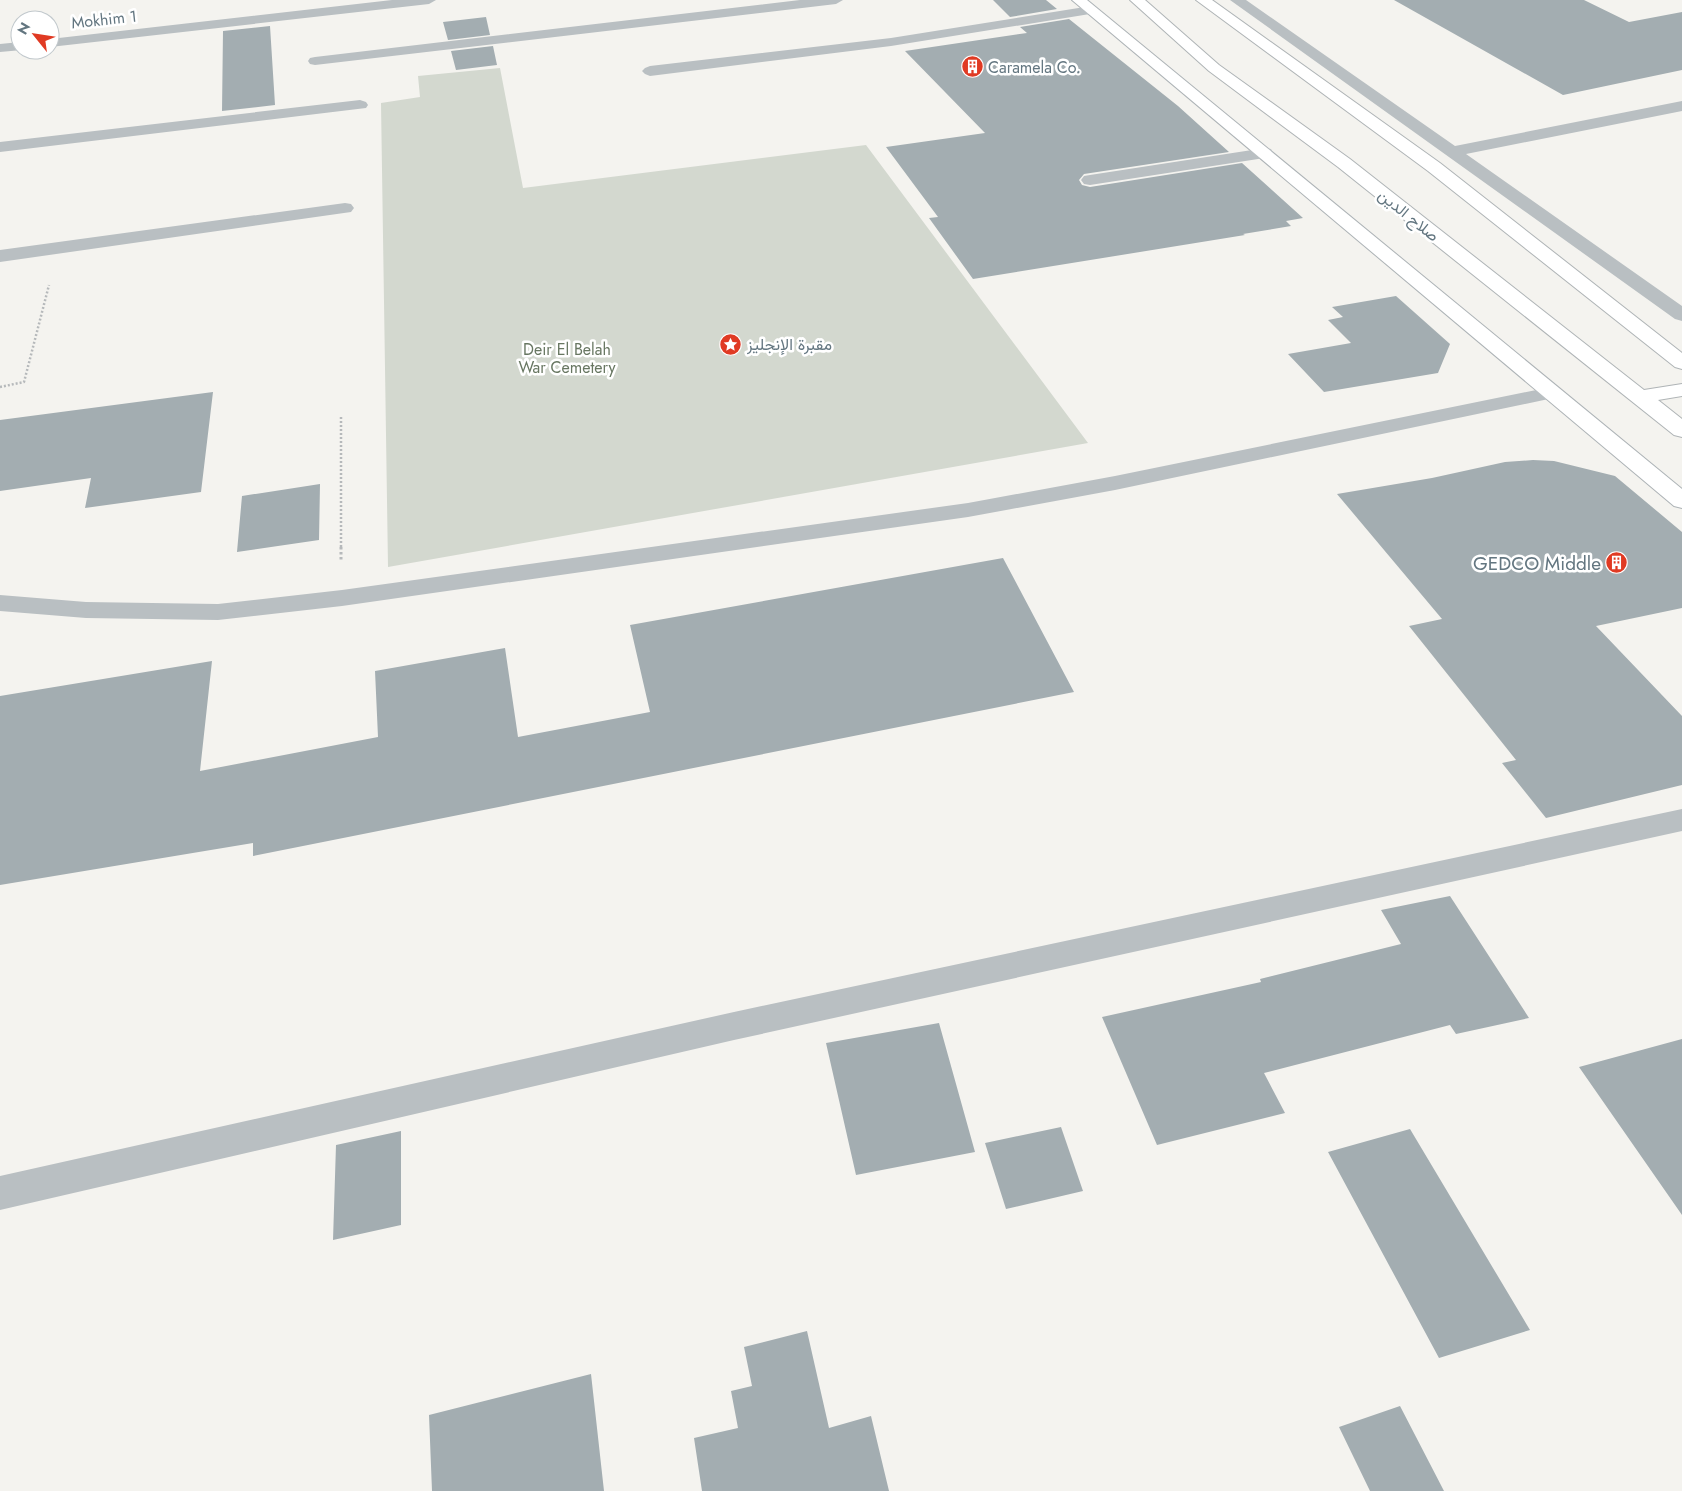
<svg xmlns="http://www.w3.org/2000/svg" width="1682" height="1491" font-family="Jost,Vazirmatn,sans-serif">
<style>
.green{fill:#d3d8cf}
.building{fill:#a3adb1}
.lines{fill:none;stroke-linecap:round;stroke-linejoin:round}
.major-casing{stroke:#adb3b6;stroke-width:2}
.highway-casing{stroke:#afb4b6;stroke-width:2}
.path-far1{stroke:#b6b9bb;stroke-width:2.5;stroke-dasharray:2 2;stroke-linecap:butt}
.path{stroke:#b6b9bb;stroke-width:3;stroke-dasharray:2.5 2.5;stroke-linecap:butt}
.minor{fill:#b9bfc2;fill-rule:evenodd}
.major{fill:#fff;fill-rule:evenodd}
.highway{fill:#fff;fill-rule:evenodd}
.labels{text-anchor:middle;stroke-width:5;stroke-linejoin:round;paint-order:stroke}
.far-street-label{font-size:16px;fill:#637680;stroke:#fff}
.far-poi-label{font-size:16px;fill:#637680;stroke:#fff;text-anchor:start}
.far-park-label{font-size:16px;fill:#687762;stroke:#fff}
.poi-label{font-size:19px;fill:#637680;stroke:#fff;text-anchor:end}
</style>
<rect width="100%" height="100%" fill="#f4f3ef"/>
<path class="green" d="M500 68 523 188 866 145 1088 443 388 567 381 103 420 97 418 76Z"/>
<path class="building" d="M993 0H1046L1057 9 1010 17Z
M1394 0H1584L1629 22 1682 12V70L1563 95Z
M486 17 490 35 448 40 443 22Z
M1069 19 1178 106 1229 152 1084 174 1079 180 1082 185 1090 187 1242 163 1303 218 1286 221 1291 226 1243 234 1245 235 973 279 929 218 938 217 886 147 985 133 905 51 1027 33 1020 27Z
M270 26 275 105 222 111 223 31Z
M493 46 497 65 456 70 451 51Z
M1396 296 1450 344 1438 373 1324 392 1288 354 1351 343 1328 320 1343 317 1332 307Z
M213 392 201 492 85 508 91 478 0 491V420Z
M1533 460 1554 461 1615 476 1682 532V608L1596 626 1682 716V785L1546 818 1502 763 1516 760 1409 626 1442 619 1337 494 1432 478 1505 462Z
M320 484 319 540 237 552 242 496Z
M1003 558 1074 692 253 856V843L0 885V696L212 661 200 771 378 737 375 671 505 648 518 737 650 712 630 625Z
M1450 896 1529 1018 1456 1034 1450 1025 1264 1073 1285 1113 1157 1145 1102 1017 1261 982 1260 979 1401 944 1381 910Z
M939 1023 975 1152 856 1175 826 1043Z
M1682 1039V1215L1579 1067Z
M1061 1127 1083 1191 1006 1209 985 1143Z
M1410 1129 1530 1330 1439 1358 1328 1152Z
M401 1131V1225L333 1240 336 1145Z
M807 1331 829 1428 871 1416 889 1491H702L694 1438 738 1428 731 1391 752 1386 744 1347Z
M591 1374 604 1491H432L429 1415Z
M1400 1406 1444 1491H1370L1339 1427Z"/>
<g class="lines">
<defs>
<path id="major" d="M1072 0H1087L1682 489V508L1674 506Z"/>
<path id="highway" d="M1130 0H1145L1219 65 1350 159 1644 390 1682 384V396L1658 400 1682 419V437L1674 435 1338 167 1209 71Z
M1196 0H1212L1440 163 1682 353V369L1675 367 1428 171Z"/>
</defs>
<use href="#major" class="major-casing"/>
<use href="#highway" class="highway-casing"/>
<path class="path-far1" d="M0 387 24 382 49 285
M341 417V548"/>
<path class="path" d="M341 547V562"/>
<path class="minor" d="M392 0H436L429 4 50 47V39Z
M800 0H843L836 4 315 65 310 64 308 61 310 58 315 57Z
M1230 0H1246L1455 146 1682 101V111L1466 154 1682 306V321L1675 319Z
M1091 6 1098 10 1096 13 891 46 650 76 645 74 642 71 645 68 650 66 891 38Z
M20 42V50H22L0 52V44Z
M360 100 366 102 368 105 366 108 0 152V142Z
M1265 148 1271 149 1273 153 1271 157 1090 185 1084 184 1081 180 1084 176 1090 175Z
M345 203 351 204 354 208 351 212 0 262V250Z
M1551 387 1558 389 1562 393 1558 397 1115 490 968 517 342 606 218 620 86 618 0 611V595L86 602 218 604 342 590 968 503 1115 476Z
M1682 809V831L734 1040 0 1210V1176L734 1012Z"/>
<use href="#major" class="major"/>
<use href="#highway" class="highway"/>
</g>
<defs>
<symbol id="building-disc" viewBox="-11 -11 22 22"><circle r="9.5" fill="#e03a23" stroke="#fff"/><path d="M-4-6H4V6H1V3H-1V6H-4ZM-2.5-4.3h1.7v1.8h-1.7ZM.8-4.3h1.7v1.8H.8ZM-2.5-1h1.7V.8h-1.7ZM.8-1h1.7V.8H.8Z" fill="#fff"/></symbol>
<symbol id="sight-disc" viewBox="-11 -11 22 22"><circle r="9.5" fill="#e03a23" stroke="#fff"/><path d="M0-6L1.8-2.2L6-1.7L2.9 1.2L3.7 5.4L0 3.3L-3.7 5.4L-2.9 1.2L-6-1.7L-1.8-2.2Z" fill="#fff"/></symbol>
</defs>
<g fill-rule="evenodd">
<use href="#building-disc" x="960" y="54" width="25" height="25"/>
<use href="#sight-disc" x="718" y="332" width="25" height="25"/>
<use href="#building-disc" x="1604" y="550" width="25" height="25"/>
</g>
<g class="labels">
<g class="far-street-label">
<text transform="translate(104 19) rotate(-6)" y="6">Mokhim 1</text>
<text transform="translate(1409 215) rotate(39)" y="6">صلاح الدين</text>
</g>
<g class="far-poi-label">
<text x="988" y="73">Caramela Co.</text>
<text x="747" y="350">مقبرة الإنجليز</text>
</g>
<g class="far-park-label">
<text x="567" y="355">Deir El Belah<tspan x="567" dy="18">War Cemetery</tspan></text>
</g>
<g class="poi-label">
<text x="1601" y="570">GEDCO Middle</text>
</g>
</g>
<g transform="translate(35 35) rotate(300)"><circle r="24" fill="#ffffff" stroke="#c1c8cc"/>
<path d="M0-4L9 19L0 12L-9 19Z" fill="#e03a23"/>
<text y="-8" font-size="14" font-weight="bold" text-anchor="middle" fill="#637680">N</text>
</g>
</svg>
